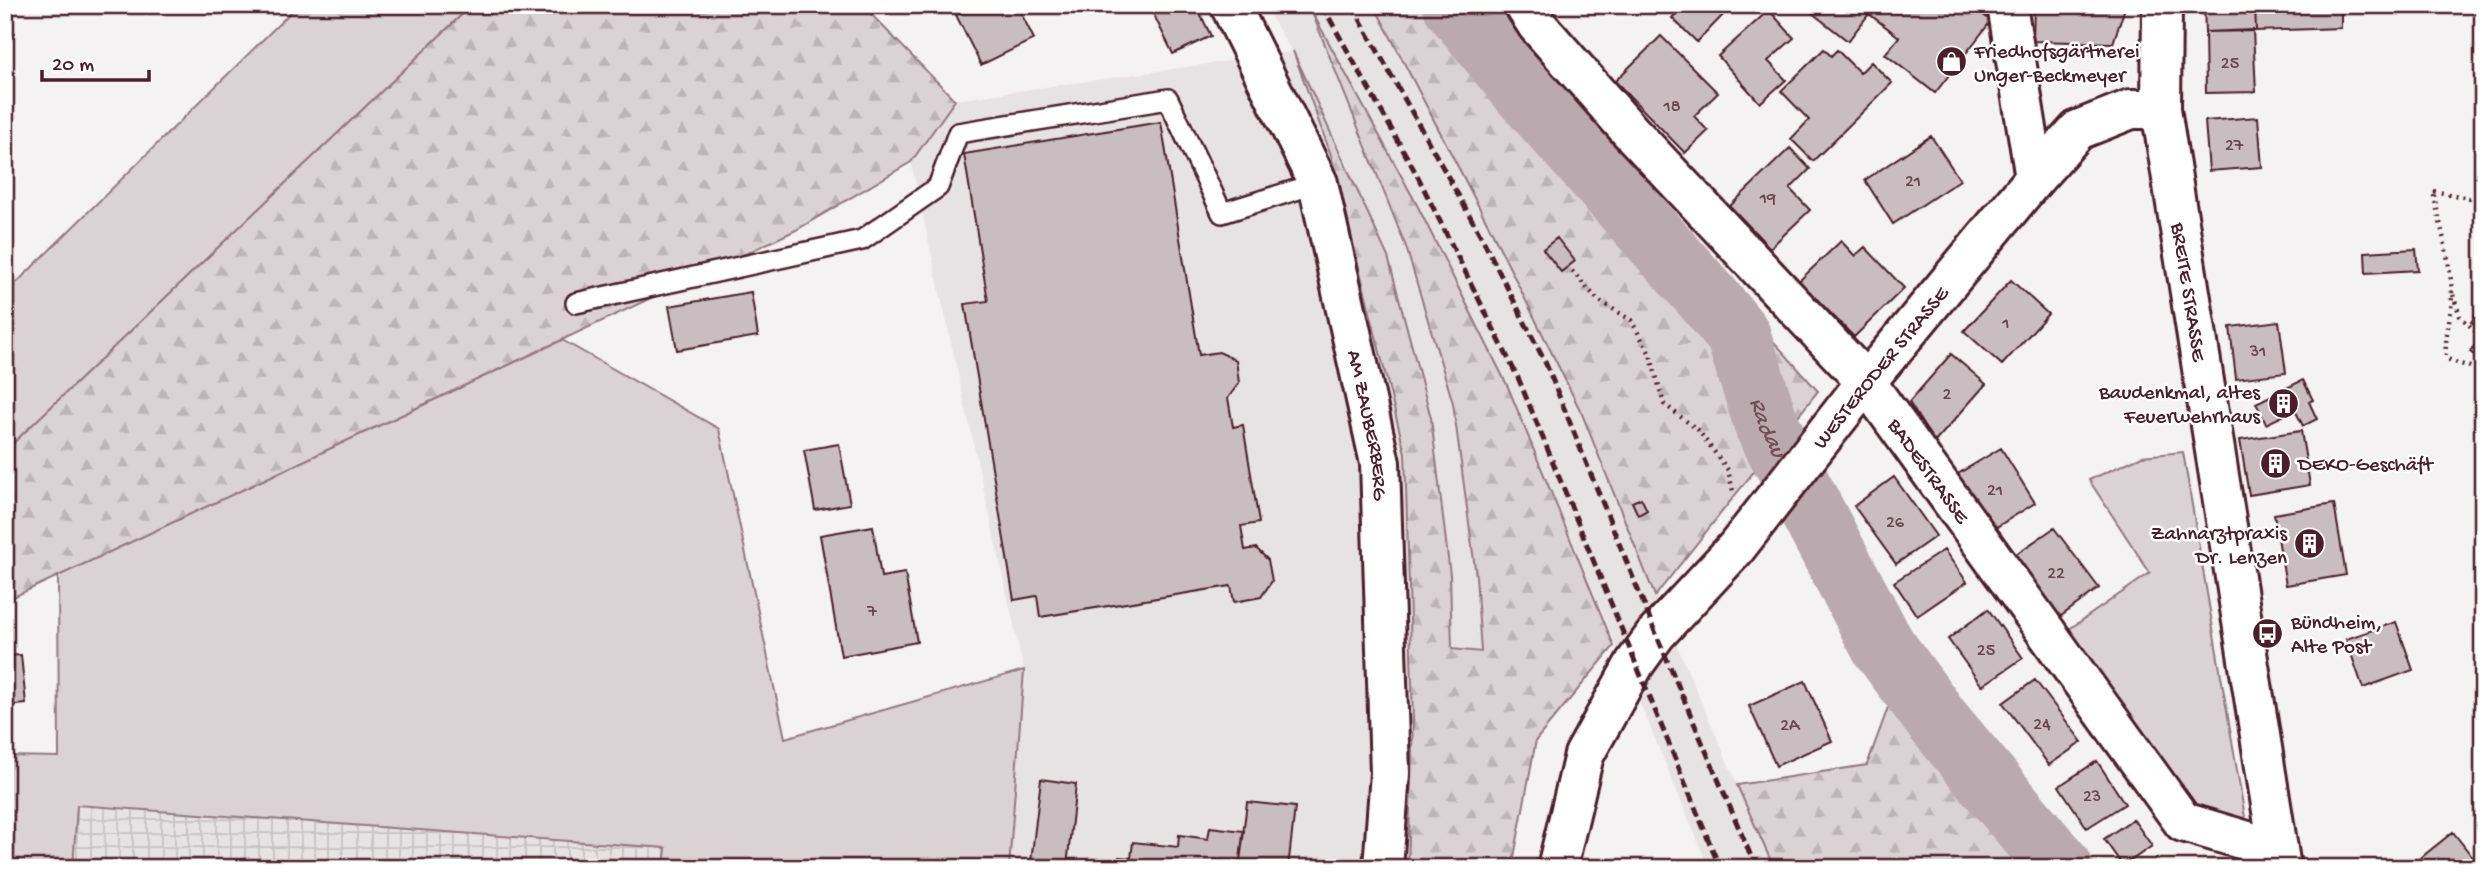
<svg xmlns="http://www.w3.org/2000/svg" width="2488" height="873" font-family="'Gochi Hand',sans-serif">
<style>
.built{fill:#e7e2e3}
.industrial{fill:url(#industrial-grid)}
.green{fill:#dbd2d5;stroke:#927880;stroke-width:2}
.forest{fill:url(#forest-firs);stroke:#927880;stroke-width:2}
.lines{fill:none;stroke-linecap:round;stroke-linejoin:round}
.river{stroke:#baa9ae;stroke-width:65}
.building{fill:#cabdc1;stroke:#4a1f2b;stroke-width:2}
.lane-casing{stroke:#4a1f2b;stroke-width:24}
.street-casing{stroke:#4a1f2b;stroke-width:44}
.secondary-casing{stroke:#4a1f2b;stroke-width:44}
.path{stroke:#4a1f2b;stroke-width:4.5;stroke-dasharray:2 5;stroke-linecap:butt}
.lane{stroke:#fff;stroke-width:19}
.street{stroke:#fff;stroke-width:38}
.secondary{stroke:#fff;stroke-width:38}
.rail{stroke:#4a1f2b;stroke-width:5;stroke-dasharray:10 5;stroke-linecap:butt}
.labels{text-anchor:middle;stroke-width:5;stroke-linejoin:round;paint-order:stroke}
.number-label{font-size:18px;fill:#6a4650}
.poi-label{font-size:21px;fill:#4a1f2b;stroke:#fff;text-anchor:start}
.street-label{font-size:21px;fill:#4a1f2b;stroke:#fff}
.water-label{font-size:23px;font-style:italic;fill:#714f59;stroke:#fff}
</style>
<defs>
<pattern id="industrial-grid" width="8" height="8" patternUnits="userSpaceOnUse" patternTransform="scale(1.75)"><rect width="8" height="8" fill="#e7e2e3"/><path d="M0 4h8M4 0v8" fill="none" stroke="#c8c1c3"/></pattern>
<pattern id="forest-firs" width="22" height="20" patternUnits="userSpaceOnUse" patternTransform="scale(1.75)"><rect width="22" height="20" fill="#dbd2d5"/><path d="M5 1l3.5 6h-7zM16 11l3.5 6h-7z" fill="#bdb4b7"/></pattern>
</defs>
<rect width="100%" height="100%" fill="#f4f2f2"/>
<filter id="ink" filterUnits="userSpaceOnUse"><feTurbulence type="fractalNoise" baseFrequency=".0143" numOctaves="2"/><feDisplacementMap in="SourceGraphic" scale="14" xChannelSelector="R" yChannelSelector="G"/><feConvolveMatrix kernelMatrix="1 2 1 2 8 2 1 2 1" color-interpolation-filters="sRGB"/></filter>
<g filter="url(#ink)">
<path class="built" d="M1264 5H1374L1493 234 1582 415 1655 596 1774 868H1709L1508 387 1416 203 1315 17 1406 247 1453 403 1476 576 1481 652 1451 649 1450 575 1431 418 1388 257 1298 64 1331 155 1405 453 1413 720 1408 868H1009L1024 670 911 162 955 100 1292 52Z"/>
<path class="industrial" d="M77 805 666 848 664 868H73Z"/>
<path class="green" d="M298 5H472L5 451V294Z
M562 340 719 429 785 738 1024 670 1009 868H664L666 848 77 805 73 868H5V756L59 757 58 576Z
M2183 452 2247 829 2194 812 2065 632 2150 573 2089 480 2142 456Z"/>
<path class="forest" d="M472 5H862L955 100 911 162 796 230 5 601V451Z
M1374 5H1473L1818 391 1655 596 1582 414 1493 234Z
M1311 10 1416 203 1508 387 1614 646 1536 740 1512 868H1408L1413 720 1405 453 1331 155 1293 51 1388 257 1431 418 1450 575 1452 649 1481 652 1476 576 1453 403 1406 247Z
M1894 691 2043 868H1774L1737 785 1867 765Z"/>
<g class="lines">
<path class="river" id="s1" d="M1455 5 1524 91 1708 298 1738 335 1767 426 1883 646 1938 721 2061 868"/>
</g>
<path class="building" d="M975 5H1017L1034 39 981 65 956 15Z
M1149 5H1196L1211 36 1173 54Z
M1684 5H1719L1726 12 1697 42 1672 18Z
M1802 5H1971L1991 21 1935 93 1885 54 1899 37 1869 14 1848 41Z
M2034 5H2126L2113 43 2033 41Z
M2204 5H2255L2256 31 2205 32Z
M2255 5H2341V28L2256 31Z
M1769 10 1794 38 1768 61 1786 80 1760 103 1718 56Z
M2253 30 2256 92 2206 93 2205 32Z
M1661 36 1718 93 1694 116 1708 131 1685 153 1615 81Z
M1824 49 1831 56 1837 50 1860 73 1871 62 1892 83 1813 161 1791 139 1809 120 1781 91Z
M2258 117 2262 167 2209 171 2205 121Z
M1161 122 1199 355 1219 352 1236 360 1239 383 1228 398 1233 427 1243 425 1259 523 1241 526 1245 550 1256 548 1268 560 1272 581 1261 597 1234 602 1231 586 1040 617 1037 596 1014 600 965 304 988 301 964 154Z
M1931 136 1960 180 1893 224 1865 180Z
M1790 148 1810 169 1790 189 1810 210 1770 248 1730 206Z
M1557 238 1575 261 1561 272 1543 249Z
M1841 241 1855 256 1865 247 1904 288 1854 337 1799 281Z
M2416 249 2418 270 2366 273 2365 252Z
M2011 280 2048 314 2002 365 1964 331Z
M751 292 758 336 677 350 669 306Z
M2483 305V330L2471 322Z
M2279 321 2286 373 2236 379 2230 327Z
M2483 334V361L2470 352Z
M1951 354 1986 384 1934 443 1909 402Z
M2303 380 2313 400 2309 402 2317 419 2303 426 2295 410 2266 424 2256 403Z
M2301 431 2310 485 2249 495 2240 440Z
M839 444 850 504 815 510 804 450Z
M2001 448 2035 503 1990 531 1956 475Z
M1894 477 1936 536 1896 564 1854 506Z
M1641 498 1647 510 1638 515 1632 502Z
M2334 504 2346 575 2286 585 2274 514Z
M873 526 881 577 905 573 917 642 841 656 820 535Z
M2054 528 2099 588 2057 619 2013 556Z
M1944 550 1967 582 1917 616 1894 582Z
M1988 609 2023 658 1982 686 1948 639Z
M2396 622 2413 670 2363 688 2346 639Z
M21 655 26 704 5 706V656Z
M2035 680 2082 742 2049 765 2003 703Z
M1805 681 1832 741 1776 766 1749 706Z
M2097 761 2125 804 2087 828 2059 786Z
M1041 779 1076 784 1067 866 1031 862Z
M1247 802 1295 807 1288 868H1239Z
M2133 819 2152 846 2123 866 2104 839Z
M1210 827 1244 831 1239 868H1118L1119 857 1131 858 1133 842 1178 847 1179 835 1208 839Z
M2453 832 2481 868H2408Z
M1031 862 1067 866 1078 868H1031Z"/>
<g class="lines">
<defs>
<path id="lane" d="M576 303 862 240 938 187 958 133 1168 99 1222 213 1318 183"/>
<g id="street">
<path id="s2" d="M1230 5 1318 183 1380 463 1390 773 1383 868"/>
<path id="s3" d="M1524 5 1537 25 1630 131 1866 382 2183 822 2278 850"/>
<path d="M2007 5 2035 178"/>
</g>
<g id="secondary">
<path id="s4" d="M2162 5 2161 109 2281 868"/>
<path id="s5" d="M1557 868 1584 755 1635 663 1656 634 1736 548 1866 382 2035 178 2078 130 2131 109H2161"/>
</g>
</defs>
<use href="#lane" class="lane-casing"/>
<use href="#street" class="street-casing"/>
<use href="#secondary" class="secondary-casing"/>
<path class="path" d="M2483 192 2469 198 2433 191C2440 225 2450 259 2452 293 2452 315 2444 336 2446 358 2458 365 2471 365 2483 373
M1572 271 1598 300 1631 320 1650 354 1664 404 1698 430 1728 470 1733 491
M2453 295 2460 316 2481 337"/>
<use href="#lane" class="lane"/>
<use href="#street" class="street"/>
<use href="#secondary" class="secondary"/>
<path class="rail" d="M1322 5 1417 175 1519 380 1720 868
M1352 5 1481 236 1546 364 1656 634 1756 868"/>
</g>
</g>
<defs>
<symbol id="shop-disc" viewBox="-11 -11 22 22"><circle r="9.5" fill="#4a1f2b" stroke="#fff"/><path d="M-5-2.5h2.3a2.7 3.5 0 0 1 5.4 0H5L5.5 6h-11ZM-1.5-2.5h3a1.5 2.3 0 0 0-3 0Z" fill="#fff"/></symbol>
<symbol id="building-disc" viewBox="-11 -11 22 22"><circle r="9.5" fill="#4a1f2b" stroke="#fff"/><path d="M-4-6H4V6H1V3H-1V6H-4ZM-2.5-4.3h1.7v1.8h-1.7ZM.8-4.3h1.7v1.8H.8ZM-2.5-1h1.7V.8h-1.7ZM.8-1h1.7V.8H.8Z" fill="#fff"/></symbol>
<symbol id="bus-disc" viewBox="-11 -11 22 22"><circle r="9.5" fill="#4a1f2b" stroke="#fff"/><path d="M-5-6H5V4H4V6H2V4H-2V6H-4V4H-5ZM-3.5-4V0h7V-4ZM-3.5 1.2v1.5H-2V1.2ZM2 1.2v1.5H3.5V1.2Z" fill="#fff"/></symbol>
</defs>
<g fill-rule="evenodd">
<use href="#shop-disc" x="1934" y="44" width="35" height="35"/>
<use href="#building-disc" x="2266" y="386" width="35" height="35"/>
<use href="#building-disc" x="2258" y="446" width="35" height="35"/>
<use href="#building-disc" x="2292" y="526" width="35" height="35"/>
<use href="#bus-disc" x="2250" y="616" width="35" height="35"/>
</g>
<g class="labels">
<g class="number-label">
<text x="2230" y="68">25</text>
<text x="1672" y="111">18</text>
<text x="2234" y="150">27</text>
<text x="1913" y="186">21</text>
<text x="1768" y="203">19</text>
<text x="2006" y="328">1</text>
<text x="2258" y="356">31</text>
<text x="1947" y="399">2</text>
<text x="1995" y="495">21</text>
<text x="1895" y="527">26</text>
<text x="2056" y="578">22</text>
<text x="872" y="616">7</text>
<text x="1986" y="655">25</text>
<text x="2042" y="729">24</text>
<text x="1790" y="730">2A</text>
<text x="2092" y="801">23</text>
</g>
<g class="poi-label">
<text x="1974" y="57">Friedhofsgärtnerei<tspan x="1974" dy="24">Unger-Beckmeyer</tspan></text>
<text x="2260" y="398" text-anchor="end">Baudenkmal, altes<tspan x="2260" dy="24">Feuerwehrhaus</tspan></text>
<text x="2298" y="470">DEKO-Geschäft</text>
<text x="2287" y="539" text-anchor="end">Zahnarztpraxis<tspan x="2287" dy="24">Dr. Lenzen</tspan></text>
<text x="2291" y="628">Bündheim,<tspan x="2291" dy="24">Alte Post</tspan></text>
</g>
<g class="street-label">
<text dy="7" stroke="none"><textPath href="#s4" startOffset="289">BREITE STRASSE</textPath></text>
<text dy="7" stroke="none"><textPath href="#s5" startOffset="606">WESTERODER STRASSE</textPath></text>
<text dy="7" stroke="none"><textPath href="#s2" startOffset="446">AM ZAUBERBERG</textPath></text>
<text dy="7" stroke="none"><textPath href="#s3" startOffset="618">BADESTRASSE</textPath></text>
</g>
<g class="water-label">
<text dy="8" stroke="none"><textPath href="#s1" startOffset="532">Radau</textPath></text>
</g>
</g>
<rect width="2488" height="873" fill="none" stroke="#fff" stroke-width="28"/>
<rect x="14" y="14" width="2460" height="845" fill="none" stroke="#4a1f2b" stroke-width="2.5" filter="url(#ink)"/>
<path d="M42 70v10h107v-10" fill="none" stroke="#4a1f2b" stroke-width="3.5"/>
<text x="52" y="70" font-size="21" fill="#4a1f2b" stroke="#ffffff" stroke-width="5" paint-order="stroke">20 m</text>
</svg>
